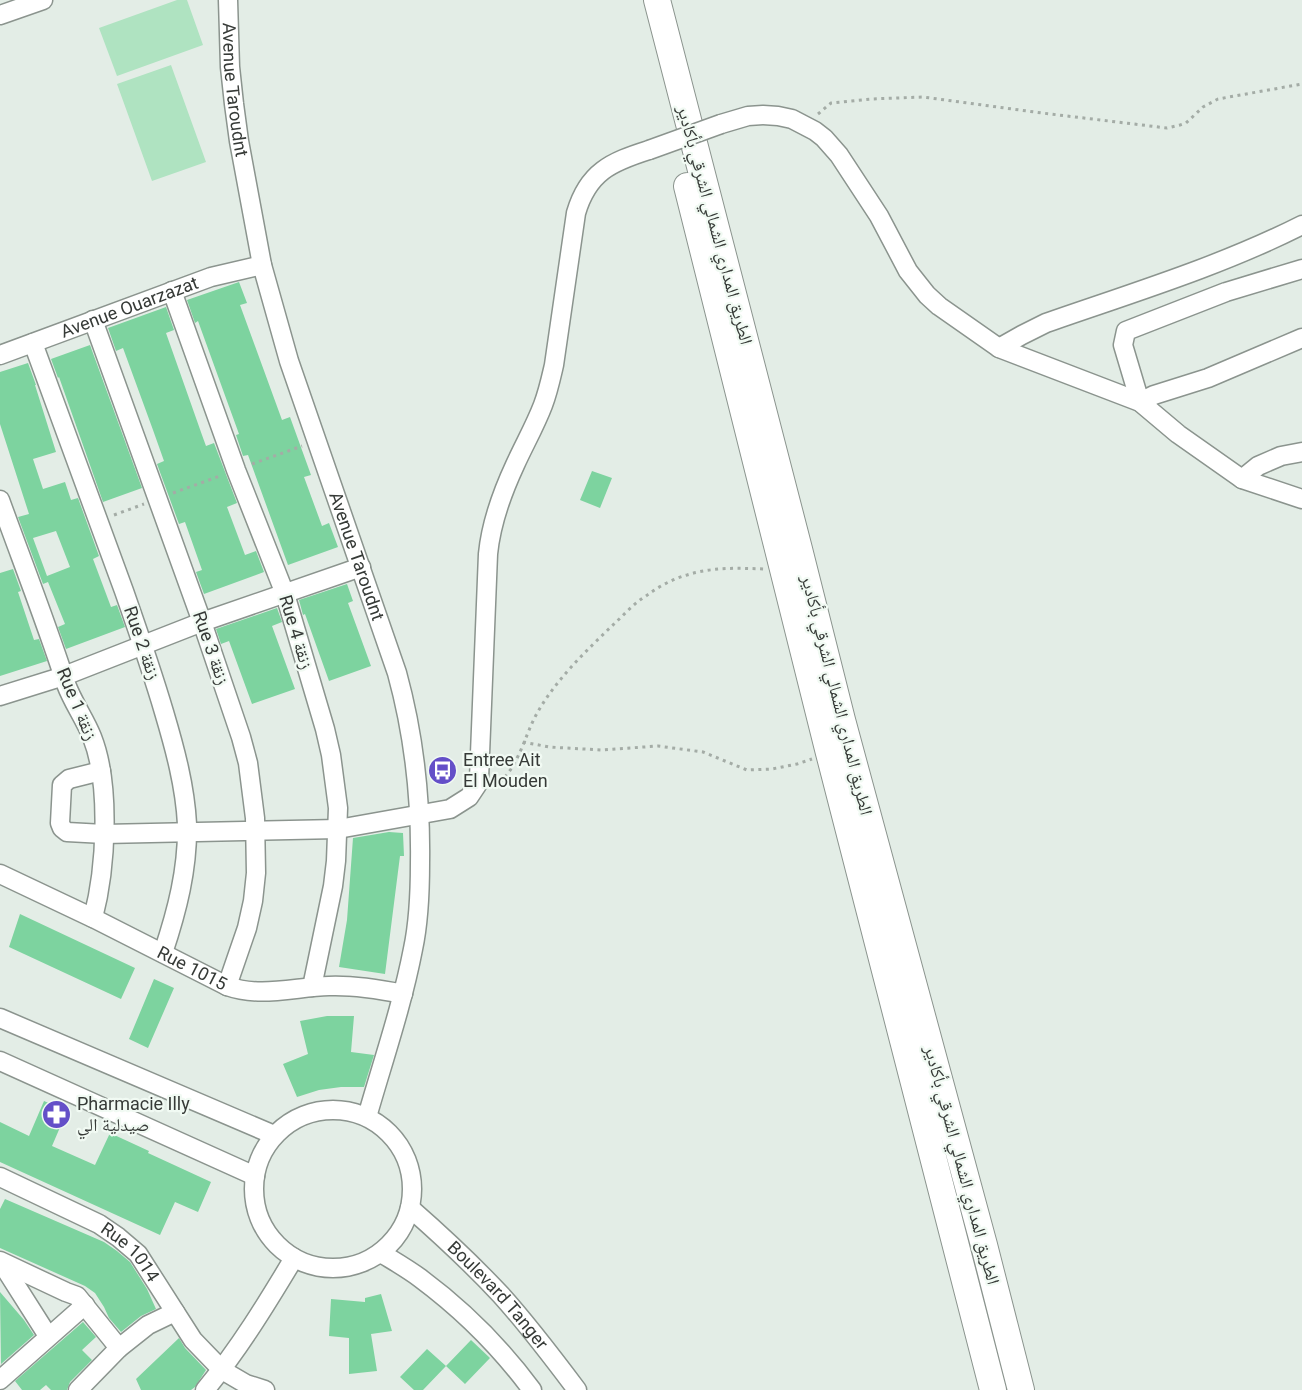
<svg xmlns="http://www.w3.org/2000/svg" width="1302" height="1390" font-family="Roboto,'Noto Naskh Arabic',sans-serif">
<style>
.green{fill:#afe3c1}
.building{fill:#7dd39f;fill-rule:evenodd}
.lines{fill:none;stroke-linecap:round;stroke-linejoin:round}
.minor-casing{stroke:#8b948e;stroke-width:21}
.highway-casing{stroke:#8b948e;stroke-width:28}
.path{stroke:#a4aca6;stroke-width:3;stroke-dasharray:3 4.5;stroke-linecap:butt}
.minor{stroke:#fff;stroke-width:18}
.highway{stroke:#fff;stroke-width:26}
.minor-bridge-casing{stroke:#8b948e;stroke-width:21;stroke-linecap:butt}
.minor-bridge{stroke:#fff;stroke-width:18}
.labels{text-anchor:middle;stroke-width:4.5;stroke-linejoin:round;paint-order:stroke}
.street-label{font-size:18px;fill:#363a37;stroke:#f1faf3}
.poi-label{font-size:18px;fill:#363a37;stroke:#f1faf3;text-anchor:start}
</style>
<rect width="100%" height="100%" fill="#e3ede6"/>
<path class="green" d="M177 0H187L203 45 117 76 99 28Z
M171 65 206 162 152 181 117 84Z"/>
<path class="building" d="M239 282 247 303 240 305 282 420 290 417 311 475 304 477 322 526 329 523 338 547 288 565 248 455 243 456 236 435 239 434 227 401 198 321 195 323 187 300Z
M166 307 174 330 166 333 202 435 206 446 214 443 237 503 227 507 245 555 256 551 264 572 204 594 196 572 202 570 185 522 179 524 157 464 164 461 153 430 123 348 116 351 108 328Z
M90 345 142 488 103 502 59 377 58 378 51 359Z
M28 363 36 385H35L56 452 33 459 43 489 65 482 71 500 78 498 99 556 93 559 111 607 117 605 125 627 66 649 58 627 65 624 48 582 43 584 18 517 29 514 0 424V372ZM56 531 70 567 47 576 33 538Z
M592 471 612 478 600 508 580 500Z
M13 569 21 591 18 592 34 640 39 639 47 661 0 676V573Z
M347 584 353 601 348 603 371 666 329 681 305 614 303 615 299 600Z
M277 608 282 622 272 626 295 689 252 704 229 641 221 644 216 629Z
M389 832 403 833 404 856H400L385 974 339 967 347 920 353 838Z
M20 914 135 968 121 999 9 947Z
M154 979 174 988 148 1048 129 1039Z
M327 1016H354L351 1052 374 1055 364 1087H341L319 1090 297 1097 283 1064 308 1054 300 1021Z
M44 1101 67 1111 52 1146 95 1165 110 1133 149 1151 148 1153 211 1182 198 1212 175 1202 160 1235 0 1162V1122L29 1136Z
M5 1199 104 1242 117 1251 130 1262 147 1289 156 1309 141 1316 121 1332 109 1318 104 1307 95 1293 85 1286 0 1248V1209Z
M0 1292 24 1320 34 1335 1 1364Z
M381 1294 392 1331 371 1334 377 1371 349 1374V1338L329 1336 331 1299 365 1302V1298Z
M83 1322 96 1337 82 1350 92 1360 70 1382 67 1390H51L46 1385 40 1390H22L15 1381Z
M179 1338 185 1348 206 1370 195 1387 191 1390H141L136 1379Z
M471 1340 490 1358 465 1384 446 1366Z
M427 1349 446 1366 423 1390H414L400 1377Z"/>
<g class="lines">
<defs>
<g id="minor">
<path id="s1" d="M228 0 230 67 234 104 239 141 262 265 289 361 397 673C414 735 421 798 420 863 420 892 419 921 413 949 402 1006 383 1061 367 1117"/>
<path d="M0 15 43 0"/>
<path d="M721 124 748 116 763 115 778 116 792 119 815 131 824 138 839 155 879 216 908 271 927 295 939 306 999 348 1140 402 1178 434 1242 479 1302 499"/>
<path d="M1302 269 1226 292 1126 331 1123 345 1140 402 1154 395 1208 378 1302 338"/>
<path d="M172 291 236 470 285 594 325 729 331 755 338 808 336 861 333 886 312 987"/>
<path d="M93 320 202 622 241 737 248 763 255 818 256 873 253 901 247 928 227 986"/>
<path d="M33 343C63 426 94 508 124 591 138 631 152 671 164 712 175 749 185 786 187 824 188 869 177 911 163 953"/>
<path d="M999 348 1022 335 1046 323C1132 293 1221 266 1302 225"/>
<path id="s2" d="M0 355 211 277 262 265"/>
<path d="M1242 479 1258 466 1281 456 1302 452"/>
<path d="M0 500C22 561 46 622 66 684 73 703 85 719 92 737 111 785 106 869 93 918"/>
<path d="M0 696 64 676 202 622 361 567"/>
<path d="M101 771 69 779 62 785 60 823 62 828 67 832 104 834 338 829 450 809 469 797 477 785 479 779 488 554C491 523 502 493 515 465 524 445 535 426 543 405 548 392 551 378 554 365L576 213C588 172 611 162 649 150"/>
<path id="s3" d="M0 874 93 918 227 986C260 998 295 987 329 986 354 985 378 989 403 994"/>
<path d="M0 1018 274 1135"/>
<path d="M0 1061 255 1176"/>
<circle cx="333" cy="1189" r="79"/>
<path id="s4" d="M0 1177 99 1224 118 1237 138 1254 193 1340 222 1370 246 1384 265 1390"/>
<path id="s5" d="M410 1208C442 1236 472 1264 501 1295 528 1325 553 1358 577 1390"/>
<path d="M381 1253C394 1261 408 1269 420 1278 463 1310 501 1348 532 1390"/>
<path d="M0 1261 66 1292 77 1296 119 1348"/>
<path d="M1 1262 48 1336"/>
<path d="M0 1380 85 1305"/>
<path d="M78 1390 119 1348 148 1325 175 1312"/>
<path d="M205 1390C239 1349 267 1303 294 1258"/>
</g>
<path id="highway" d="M657 0 799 549 842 720 984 1245 1021 1390
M687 186 829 753 993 1390"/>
</defs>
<use href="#minor" class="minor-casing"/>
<use href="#highway" class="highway-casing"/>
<path class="path" d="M818 114 831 103 871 99 923 97 1042 113 1167 128 1180 125 1186 123 1203 107 1218 99 1302 84
M252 464 302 446
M173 493 220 476
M114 515 144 504
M523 742 549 747 601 750 658 746 703 752 747 770 772 769 797 764 812 759
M493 786C516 775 524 738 535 717 554 681 586 651 615 623 625 614 634 603 646 596 658 587 672 579 687 575 712 567 738 568 764 569"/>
<use href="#minor" class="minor"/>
<use href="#highway" class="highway"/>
<defs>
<path id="minor-bridge" d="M649 150 721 124"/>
</defs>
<use href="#minor-bridge" class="minor-bridge-casing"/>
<use href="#minor-bridge" class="minor-bridge"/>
</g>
<defs>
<symbol id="bus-disc" viewBox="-11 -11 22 22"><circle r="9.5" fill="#644fc8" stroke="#f1faf3"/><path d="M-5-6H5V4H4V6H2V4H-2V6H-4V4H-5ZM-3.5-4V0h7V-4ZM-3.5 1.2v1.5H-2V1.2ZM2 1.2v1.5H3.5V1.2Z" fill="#fff"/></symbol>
<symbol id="pharmacy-disc" viewBox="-11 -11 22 22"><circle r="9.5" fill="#644fc8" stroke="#f1faf3"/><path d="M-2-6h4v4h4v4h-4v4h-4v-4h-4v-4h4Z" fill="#fff"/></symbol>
</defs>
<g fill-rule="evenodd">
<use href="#bus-disc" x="426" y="754" width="33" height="33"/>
<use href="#pharmacy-disc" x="40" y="1098" width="33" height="33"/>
</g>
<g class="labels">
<g class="street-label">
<text dy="6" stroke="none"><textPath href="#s1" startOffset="90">Avenue Taroudnt</textPath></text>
<text transform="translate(715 225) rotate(75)" y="6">الطريق المداري الشمالي الشرقي بأكادير</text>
<text dy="6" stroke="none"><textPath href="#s2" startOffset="138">Avenue Ouarzazat</textPath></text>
<text dy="6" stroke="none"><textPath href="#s1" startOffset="574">Avenue Taroudnt</textPath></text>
<text transform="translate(296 632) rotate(73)" y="6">Rue 4 زنقة</text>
<text transform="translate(142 643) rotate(71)" y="6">Rue 2 زنقة</text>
<text transform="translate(211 648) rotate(71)" y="6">Rue 3 زنقة</text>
<text transform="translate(837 695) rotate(76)" y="6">الطريق المداري الشمالي الشرقي بأكادير</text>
<text transform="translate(77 704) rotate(67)" y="6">Rue 1 زنقة</text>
<text dy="6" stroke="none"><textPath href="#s3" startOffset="214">Rue 1015</textPath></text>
<text transform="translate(962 1165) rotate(75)" y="6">الطريق المداري الشمالي الشرقي بأكادير</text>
<text dy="6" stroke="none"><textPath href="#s4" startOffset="152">Rue 1014</textPath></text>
<text dy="6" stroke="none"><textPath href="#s5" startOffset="124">Boulevard Tanger</textPath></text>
</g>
<g class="poi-label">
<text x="463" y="766">Entree Ait<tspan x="463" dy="21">El Mouden</tspan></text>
<text x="77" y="1110">Pharmacie Illy<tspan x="77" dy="21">صيدلية الي</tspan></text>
</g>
</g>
</svg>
